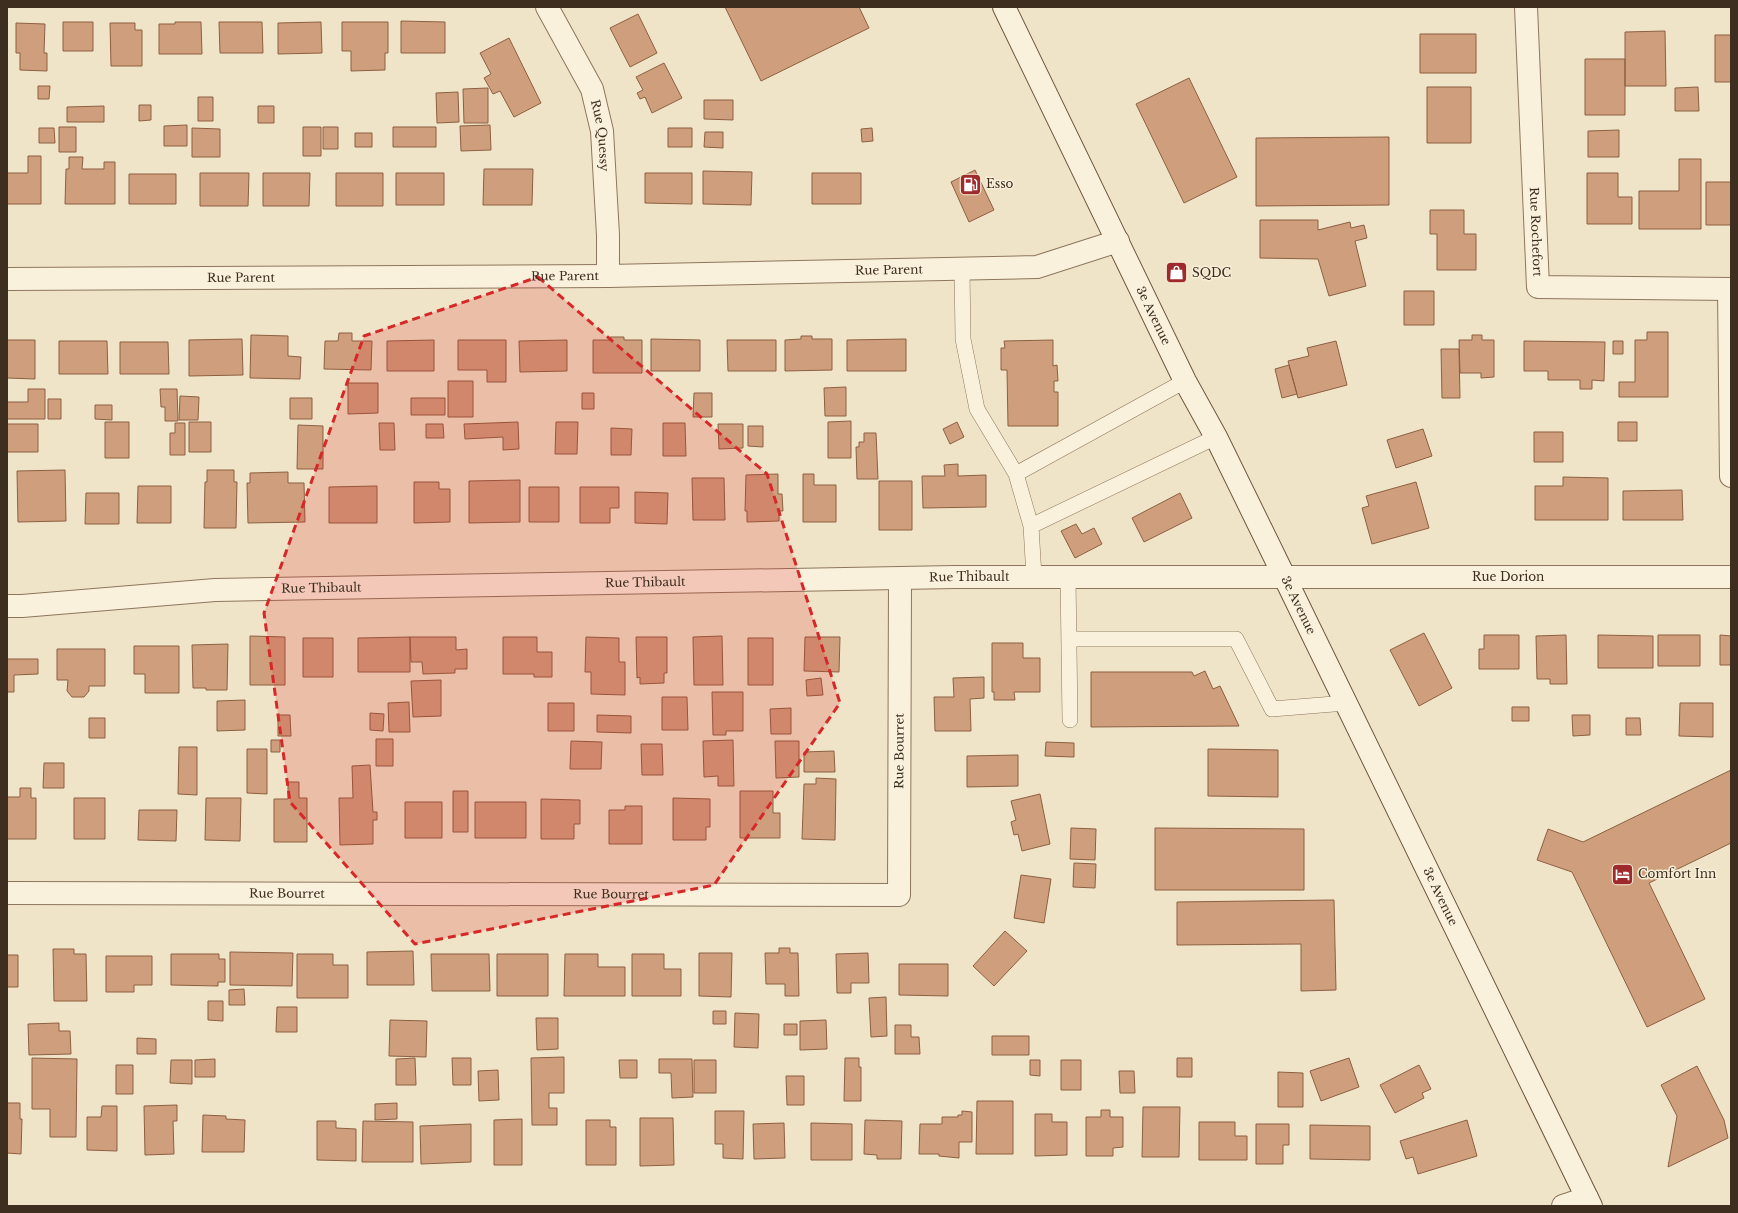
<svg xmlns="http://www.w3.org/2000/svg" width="1738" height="1213" font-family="'Libre Baskerville',serif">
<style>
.building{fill:#cf9f7d;stroke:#8d5f41}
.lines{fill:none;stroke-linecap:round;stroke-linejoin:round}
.lane-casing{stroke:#8d765c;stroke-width:16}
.street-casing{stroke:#8d765c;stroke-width:24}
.secondary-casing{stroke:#6f573f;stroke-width:24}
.lane{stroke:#faf1dc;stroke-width:15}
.street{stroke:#faf1dc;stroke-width:22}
.secondary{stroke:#faf1dc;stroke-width:22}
.marked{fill:#d62828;fill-opacity:0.2;stroke:#d62828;stroke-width:3;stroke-dasharray:8 5;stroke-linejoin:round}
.labels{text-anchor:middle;stroke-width:3;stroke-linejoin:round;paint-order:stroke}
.street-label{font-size:12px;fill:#3d2e20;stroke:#f7eed8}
.poi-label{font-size:12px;fill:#3d2e20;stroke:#f7eed8;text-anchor:start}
</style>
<rect width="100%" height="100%" fill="#f0e4c8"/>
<path class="building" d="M725 7H859L869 28 761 81Z
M638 14 657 53 630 67 610 28Z
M401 21 445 22V53H401Z
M63 22H93V51H63Z
M175 22H201L202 54H159V24H175Z
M219 22H262L263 53H220Z
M321 22 322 53 278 54V23Z
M342 22H388V53H385V70L351 71V51H342Z
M16 23 45 24 44 53H47V71L20 70V53H16Z
M110 23H135V30H142V66H111Z
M1665 31 1666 86H1625V32Z
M1420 34H1476V73H1420Z
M1715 35H1731V82H1715Z
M509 38 541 103 514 117 500 91 493 94 484 78 491 74 480 53Z
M1585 59H1625V115H1585Z
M664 63 682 98 652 113 645 97 640 99 637 93 643 90 636 77Z
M1189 78 1237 177 1184 203 1136 104Z
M38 86H50L49 99H38Z
M1427 87H1471V143H1427Z
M1698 87 1699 111H1675V88Z
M488 88V123H464L463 89Z
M458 92 459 122 437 123 436 93Z
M198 97H213V121H198Z
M704 100H733V120L704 119Z
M139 105H151V120L139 121Z
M104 106V122H67V107Z
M258 106H274V123H258Z
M187 125V146H164V126Z
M490 125 491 150 461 151 460 126Z
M59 127H76V152H59Z
M303 127H321V156H303Z
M323 127H338V149H323Z
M393 127H436V147H393Z
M39 128H54L55 143H39Z
M192 128 220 129V157H192Z
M668 128H692V147H668Z
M872 128 873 141 862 142 861 129Z
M1619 130V157H1588V131Z
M705 132H723V148L704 147Z
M355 133H372V147H355Z
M1389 137V205L1256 206V138Z
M28 156H41V204H7V173H28Z
M69 157H83L82 169H104V162H115V204H65L66 169H69Z
M1679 159H1701V229H1639V191H1679Z
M484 169H533L532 205H483Z
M975 170 994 210 969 222 951 182Z
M703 171 752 172 751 205 703 204Z
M200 173H249L248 206H200Z
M263 173H310L309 206H263Z
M336 173H383V206H336Z
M396 173H444V205H396Z
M645 173H692V204L645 203Z
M812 173H861V204H812Z
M1587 173H1618V197H1632V224H1587Z
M129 174H176V204H129Z
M1706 182H1731V225H1706Z
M1430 210H1464V234H1476V270H1437V234H1430Z
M1260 220H1318V230L1350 222 1351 228 1364 225 1367 238 1355 241 1366 286 1329 296 1318 259 1260 258Z
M1404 291H1434V325H1404Z
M1647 332H1668V397H1619V382H1635V340H1647Z
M339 333H352V341H372L371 370 324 369 325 341H338Z
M251 335 288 336V356L301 357 300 379 250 378Z
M1472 335H1482V340H1494V377L1481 378V373H1460L1459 340H1472Z
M801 336H812V339H832V370L785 371V340L801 339Z
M610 337H624V340H642V373H593V340H610Z
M242 339 243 375 189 376V340Z
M651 339 700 340V371H651Z
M906 339V371H847V340Z
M7 340H35V379L7 378Z
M434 340V371H387V341Z
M458 340H506V382H487V370H458Z
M567 340V371L520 372 519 341Z
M727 340H776V371H728Z
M1053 340V366L1057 365 1058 381H1054V392H1058V426H1008L1007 370H1001V348H1005L1004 341Z
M59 341H107L108 374H59Z
M1336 341 1347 385 1298 398 1288 361 1309 356 1307 348Z
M1524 341 1605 342 1604 381 1592 380V389H1580V380H1548V371H1524Z
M1613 341H1623V354H1613Z
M120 342H168L169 374H120Z
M1441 349H1459L1460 398H1442Z
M1289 365 1297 394 1282 398 1275 369Z
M448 381H473V417H448Z
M348 383H378V413L348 414Z
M846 387V416H825L824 388Z
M28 389H45V419H7V402H28Z
M160 389H177L178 421H165V407H161Z
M582 393H594V409H582Z
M694 393H712V417H693Z
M180 396 199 397 198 420H179Z
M290 398H312V419H290Z
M411 398H445V415H411Z
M48 399H61V419H48Z
M95 405H112V420L95 419Z
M851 421V458H828V422Z
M105 422H129V458H105Z
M189 422H211V452H189Z
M518 422 519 449 503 450V437L465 439 464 424Z
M556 422H578L577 454H555Z
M957 422 964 437 950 444 943 429Z
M1618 422H1637V441H1618Z
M175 423H185V455H170V433H175Z
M379 423H394L395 450H380Z
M663 423H685L686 456H663Z
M7 424H38V452H7Z
M426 424H443L444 438H426Z
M718 424H743V448L719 449Z
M298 425 323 426V469H297Z
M748 426H763V447L748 446Z
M611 428 632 429 631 455H611Z
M1423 429 1432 456 1396 468 1387 440Z
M1534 432H1563V462H1534Z
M864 433H876L878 479H857L856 447H859V442H864Z
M958 464V476L986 475V507L923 508 922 476H945L944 465Z
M65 470 66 521 18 522 17 471Z
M207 470H234V482H237L236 528H204L205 482H207Z
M288 472V483H304L305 522 248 523 247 483H250V473Z
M778 474V494H782L783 511H779V521L747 522V511H745L746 475Z
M803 474H814V485H836V522H803Z
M1563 477 1608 478V520H1535V486H1563Z
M692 478H724L725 520H693Z
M520 480V522L469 523V481Z
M879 481H912V530H879Z
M414 482H439V489H450V522L414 523Z
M1416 482 1429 528 1372 544 1362 508 1369 506 1366 496Z
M138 486H171V523H137Z
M377 486V523H329V487Z
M529 487H559V522H529Z
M580 487H619V508H610V523H580Z
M1682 490 1683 520H1623V491Z
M635 492 668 493 667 524 635 523Z
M86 493H119V524H85Z
M1180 493 1192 518 1144 542 1132 518Z
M1076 524 1082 534 1094 528 1102 544 1075 558 1061 531Z
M1424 633 1452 688 1419 706 1390 650Z
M1484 635H1519V669H1479V649H1484Z
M1566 635 1567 684H1550V679H1537L1536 636Z
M1598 635 1653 636V668H1598Z
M1658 635H1700V666H1658Z
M1720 635 1731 636V665H1720Z
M250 636 285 637V685H250Z
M722 636 723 685H694L693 637Z
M410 637V672H358V638Z
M410 637H456V650L467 649V669H455V673L423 674 422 662H411Z
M503 637H537V652H552V677H534V674H503Z
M586 637 619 638V662H625V695L591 694V672H585Z
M636 637H667V673H664V683L640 684V677L637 678Z
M805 637H840L839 672 804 671Z
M303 638H333V677H303Z
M748 638H773V685H748Z
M992 643H1023V658H1040V692H1014L1015 700H994V692H992Z
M228 644 227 690H206V688H193L192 645Z
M134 646H179V693H145V674H134Z
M57 649H105V686H89V691L84 697H72L67 691 68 680H57Z
M7 659H38V674L14 675V692H7Z
M1205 671 1213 689 1220 686 1239 726 1091 727V672H1192L1194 676Z
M984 677V698L970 699 971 731H935L934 697H954L953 678Z
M821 678 823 695 807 696 806 680Z
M441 680V716L413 717 411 681Z
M712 692H743V731H726V735H713Z
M662 697H687L688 730H662Z
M245 700V730L217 731V701Z
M409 702 410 732H389L388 703Z
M548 703H574V731H548Z
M1680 703H1713V737L1679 736Z
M1512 707H1529V721H1512Z
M791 708V734H771L770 709Z
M370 713 384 714 383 731 370 730Z
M278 715H290L291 736H278Z
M597 715 631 716V733L597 732Z
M1572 715H1590V735L1573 736Z
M89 718H105V738H89Z
M1626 718H1640L1641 735H1626Z
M376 739H393V766H376Z
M271 740H280V752H271Z
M733 740 734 786H718V776L704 777 703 741Z
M571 741 602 742 601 769H570Z
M775 741H799V777L776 778Z
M1046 742 1074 743V757L1045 756Z
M641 744H662L663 775H642Z
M179 747H197V795L178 794Z
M247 749H267V794L247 793Z
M1208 749 1278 750V797L1208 796Z
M834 751 835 772H804V752Z
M1018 755V786L967 787V756Z
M44 763H64V788H43Z
M370 765 373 812H377V820H373V844L340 845 339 798H353L352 766Z
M1731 770V843L1649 883 1705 999 1647 1027 1572 872 1537 860 1548 829 1583 842Z
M816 778 836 779 835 840 802 839 804 784H816Z
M288 782H299V798H307V842H274V799H288Z
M20 788H31V798H36V839H7V797H20Z
M453 791H468V832H453Z
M740 791H773V813H780V838H740Z
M1040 794 1050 844 1022 851 1018 834 1014 835 1011 822 1016 820 1011 801Z
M74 798H105V839H74Z
M206 798H241L240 841 205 840Z
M673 798 710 799V827H706V840H673Z
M541 799 580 800V824H574V839H541Z
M405 802H442V838H405Z
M475 802H526V838H475Z
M625 806H642V844H609V810H625Z
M139 810H177L176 841 138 840Z
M1071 828 1096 829 1095 860 1070 859Z
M1155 828 1304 829V890H1155Z
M1074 863 1096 864 1095 888 1073 887Z
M1021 875 1051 879 1044 923 1014 918Z
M1334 900 1336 990 1301 991V944L1177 945V902Z
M1005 931 1027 951 994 986 973 966Z
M779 948H790V953H798L799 996H785V984H766L765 953H779Z
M53 949H74V954H86L87 1001H54Z
M413 951 414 985H367V952Z
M230 952 293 953 292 986 230 985Z
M699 953H732L731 997 699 996Z
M868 953 869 983H851V993H837L836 954Z
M171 954H219V959H225V982H218V986L171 985Z
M297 954H333V965H348V998H297Z
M431 954H489L490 991H432Z
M497 954H548V996H497Z
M565 954H598V967H625V996H564Z
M632 954H664V969H681V996H632Z
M7 955H18V987H7Z
M106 956H152V985H134V992H106Z
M899 964H948V996L899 995Z
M244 989 245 1005H229V990Z
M886 997 887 1036 871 1037 869 998Z
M208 1001H223V1021L208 1020Z
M277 1007H297V1032H276Z
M713 1011H726V1024H713Z
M735 1013 759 1014 758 1048 734 1047Z
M536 1018H558V1049L537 1050Z
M390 1020 427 1021 426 1057 389 1056Z
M826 1020 827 1049 800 1050V1021Z
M59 1023V1031H70L71 1054 29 1055 28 1024Z
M784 1024H797V1035H784Z
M895 1025H911V1037H919L920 1054H895Z
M992 1036H1029V1055H992Z
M137 1038 156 1039V1054H137Z
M564 1057V1093H549V1108H557V1125H532L531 1058Z
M32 1058 77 1059 76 1137H50V1109H32Z
M415 1058 416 1085H396V1059Z
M452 1058H471V1085H453Z
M845 1058H859V1067H861V1101H844Z
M1177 1058H1192V1077H1177Z
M1349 1058 1359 1087 1321 1101 1310 1071Z
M215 1059V1077H195V1060Z
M659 1059H692L693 1097 672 1098 671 1073H659Z
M171 1060H192V1084L170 1083Z
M619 1060H637V1078H620Z
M694 1060H716V1093H694Z
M1030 1060H1040V1076L1030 1075Z
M1061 1060H1081V1090H1061Z
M116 1065H133V1094H116Z
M1419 1065 1431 1089 1422 1093 1424 1098 1395 1113 1380 1085Z
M1697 1066 1724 1120 1728 1138 1668 1167 1677 1116 1661 1085Z
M498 1070 499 1100 479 1101 478 1071Z
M1119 1071H1134L1135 1093H1120Z
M1278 1072 1303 1073V1107H1278Z
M786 1076H804V1105H787Z
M977 1101H1013V1154H976Z
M7 1103H20V1119H22L21 1154 7 1153Z
M397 1103V1119L375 1120V1104Z
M177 1105V1121H173L174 1154 145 1155 144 1106Z
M102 1106H117V1151L87 1150V1117H101Z
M1143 1107H1180L1179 1157H1142Z
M1101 1110H1110V1117H1123V1147L1113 1148V1156H1086V1117H1101Z
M715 1111H744L743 1159 723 1158V1144H715Z
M962 1111 972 1112V1142H959V1158L939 1156V1154H919L920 1124H942V1117H958V1115H962Z
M1035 1114H1052V1122H1067V1155L1035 1156Z
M203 1115 226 1116V1119L245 1120 244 1152H202Z
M640 1118H673L674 1165 640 1166Z
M522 1119V1165H494V1120Z
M586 1120H610V1127H616V1165H586Z
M865 1120 902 1121 901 1159H877V1155L864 1154Z
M1467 1120 1477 1156 1418 1174 1413 1157 1406 1159 1400 1141Z
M317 1121H336V1128L356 1129V1161L317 1160Z
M363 1121 413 1122V1162H362Z
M1199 1122H1235V1136H1247V1160H1199Z
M784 1123 785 1158 754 1159 753 1124Z
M811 1123 852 1124V1160H811Z
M471 1124V1162L421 1164 420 1126Z
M1256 1124H1289V1145H1283V1164H1256Z
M1310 1125 1370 1126V1160L1310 1159Z"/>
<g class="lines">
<defs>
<path id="lane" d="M962 269 963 339 977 409 1016 474 1031 526 1034 577
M1016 474 1185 381
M1031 526 1216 437
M1068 577 1070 720
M1069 639H1236L1272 709 1346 703"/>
<g id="street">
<path id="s1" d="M547 7 592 89 602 131 608 235V276"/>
<path id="s2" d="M1526 7 1538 287 1731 289"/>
<path id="s3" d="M7 279 608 276 1037 267 1118 241"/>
<path d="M1729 289 1731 476"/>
<path id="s4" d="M7 606H22L215 590 955 577H1731"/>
<path id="s5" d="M7 893 899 895 900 579"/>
<path d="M1563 1206 1587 1198"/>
</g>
<g id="secondary">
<path id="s6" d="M1004 7 1185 381 1216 437 1285 578 1591 1206"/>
</g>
</defs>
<use href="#lane" class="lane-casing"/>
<use href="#street" class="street-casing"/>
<use href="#secondary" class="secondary-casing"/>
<use href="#lane" class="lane"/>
<use href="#street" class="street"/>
<use href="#secondary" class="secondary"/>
</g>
<path class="marked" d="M538 277 767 474 840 703 714 885 415 944 290 802 264 613 364 336Z"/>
<defs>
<symbol id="fuel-square" viewBox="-11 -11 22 22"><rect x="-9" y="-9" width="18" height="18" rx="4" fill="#9e2a2b" stroke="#f7eed8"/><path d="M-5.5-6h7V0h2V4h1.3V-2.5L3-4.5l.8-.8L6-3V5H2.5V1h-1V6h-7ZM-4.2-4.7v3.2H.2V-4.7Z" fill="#fff"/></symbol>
<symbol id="shop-square" viewBox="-11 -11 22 22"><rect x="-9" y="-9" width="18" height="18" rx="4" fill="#9e2a2b" stroke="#f7eed8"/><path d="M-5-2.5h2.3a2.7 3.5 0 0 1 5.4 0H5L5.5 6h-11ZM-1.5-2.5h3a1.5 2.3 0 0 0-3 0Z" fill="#fff"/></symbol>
<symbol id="hotel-square" viewBox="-11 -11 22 22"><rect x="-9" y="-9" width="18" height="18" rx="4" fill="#9e2a2b" stroke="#f7eed8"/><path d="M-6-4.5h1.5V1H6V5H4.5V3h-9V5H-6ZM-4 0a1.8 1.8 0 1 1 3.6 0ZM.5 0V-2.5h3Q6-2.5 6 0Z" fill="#fff"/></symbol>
</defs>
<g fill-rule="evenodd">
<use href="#fuel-square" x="958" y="172" width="25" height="25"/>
<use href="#shop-square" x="1164" y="260" width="25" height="25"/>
<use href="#hotel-square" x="1610" y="862" width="25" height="25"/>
</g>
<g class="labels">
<g class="street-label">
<text dy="4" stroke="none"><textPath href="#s1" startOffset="141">Rue Quessy</textPath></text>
<text dy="4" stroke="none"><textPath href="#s2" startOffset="225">Rue Rochefort</textPath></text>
<text dy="4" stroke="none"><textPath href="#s3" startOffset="882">Rue Parent</textPath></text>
<text dy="4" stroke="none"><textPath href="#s3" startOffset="558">Rue Parent</textPath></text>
<text dy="4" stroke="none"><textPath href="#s3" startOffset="234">Rue Parent</textPath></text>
<text dy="4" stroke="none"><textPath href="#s6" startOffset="343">3e Avenue</textPath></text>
<text dy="4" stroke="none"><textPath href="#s4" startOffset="963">Rue Thibault</textPath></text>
<text dy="4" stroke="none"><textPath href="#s4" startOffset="1502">Rue Dorion</textPath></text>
<text dy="4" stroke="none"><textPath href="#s4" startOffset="639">Rue Thibault</textPath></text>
<text dy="4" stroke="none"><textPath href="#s4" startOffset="315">Rue Thibault</textPath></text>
<text dy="4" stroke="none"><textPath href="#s6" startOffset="667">3e Avenue</textPath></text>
<text dy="4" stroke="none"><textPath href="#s5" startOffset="1036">Rue Bourret</textPath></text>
<text dy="4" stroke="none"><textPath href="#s5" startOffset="280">Rue Bourret</textPath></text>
<text dy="4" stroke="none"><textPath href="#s5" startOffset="604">Rue Bourret</textPath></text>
<text dy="4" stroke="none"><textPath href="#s6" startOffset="991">3e Avenue</textPath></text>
</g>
<g class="poi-label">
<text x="986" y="188">Esso</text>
<text x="1192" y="277">SQDC</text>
<text x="1638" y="878">Comfort Inn</text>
</g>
</g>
<rect width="1738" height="1213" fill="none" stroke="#3d2e20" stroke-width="16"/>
</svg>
